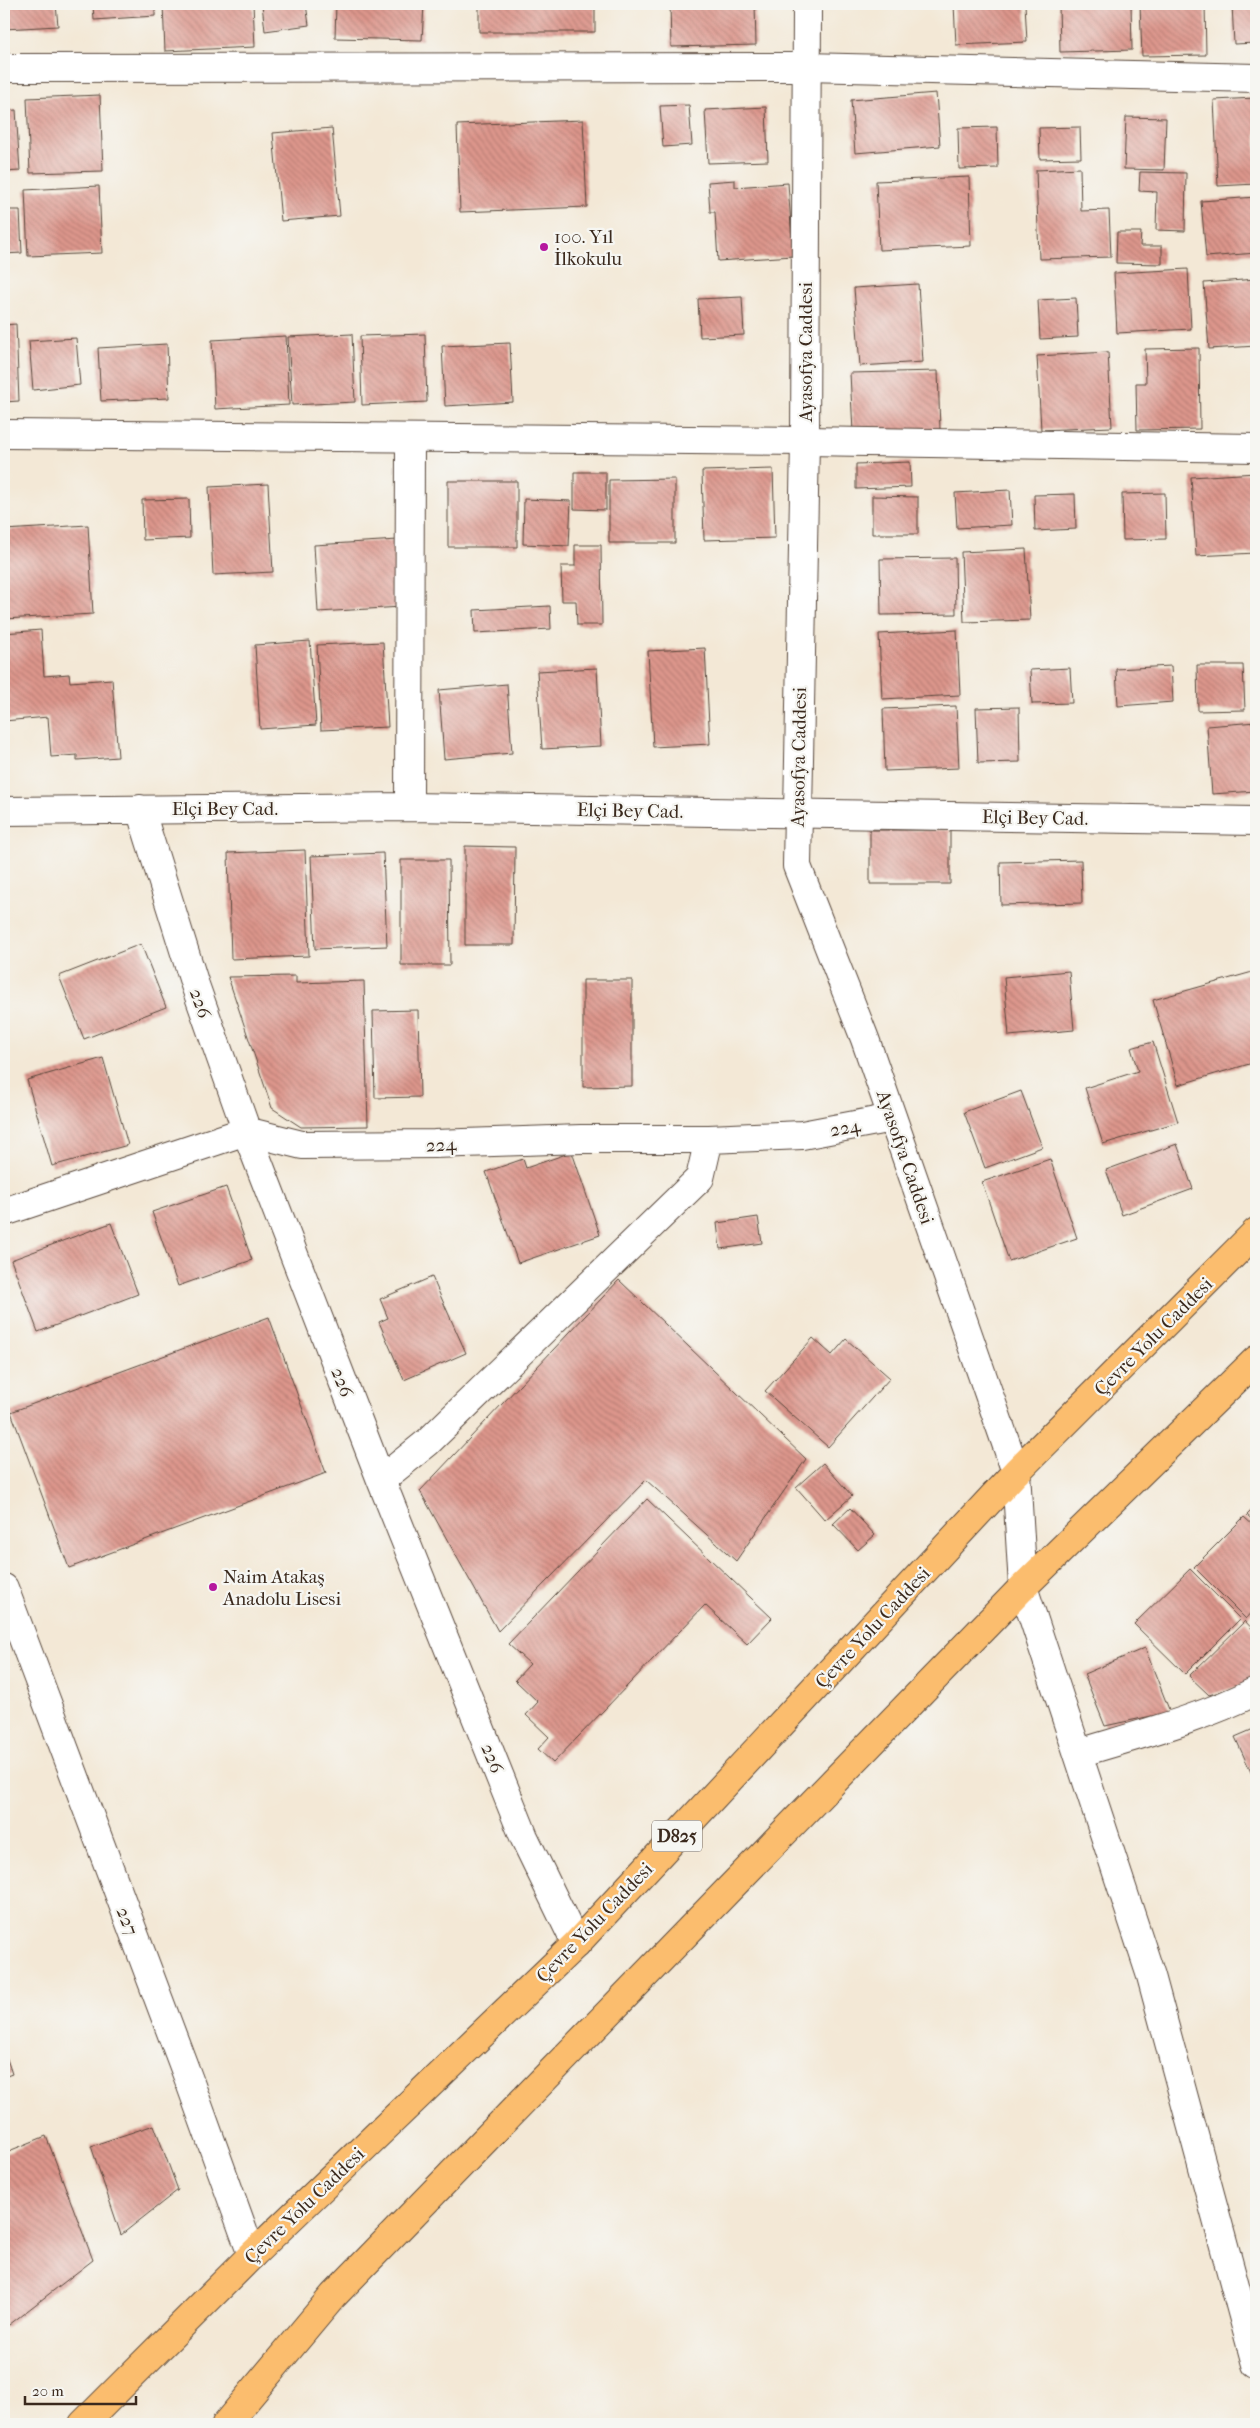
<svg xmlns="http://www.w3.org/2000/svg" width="1260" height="2428" font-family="'IM FELL French Canon',serif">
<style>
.building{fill:url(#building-back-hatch)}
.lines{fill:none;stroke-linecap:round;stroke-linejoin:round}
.minor-casing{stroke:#57463a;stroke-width:30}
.tertiary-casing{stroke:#57463a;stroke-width:30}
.trunk-casing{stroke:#57463a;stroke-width:30}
.minor{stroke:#fff;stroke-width:28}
.tertiary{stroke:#fff;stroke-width:28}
.trunk{stroke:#fbbd6e;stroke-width:28}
.poi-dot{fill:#b5179e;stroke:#f6f6f2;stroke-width:2}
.labels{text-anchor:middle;stroke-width:4.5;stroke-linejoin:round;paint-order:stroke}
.shield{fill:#f6f6f2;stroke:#73675e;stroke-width:1}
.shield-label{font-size:18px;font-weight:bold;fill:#3b2a1e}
.poi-label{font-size:19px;fill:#3b2a1e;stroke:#f6f6f2;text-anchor:start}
.street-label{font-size:19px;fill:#3b2a1e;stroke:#f6f6f2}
</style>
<defs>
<pattern id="building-back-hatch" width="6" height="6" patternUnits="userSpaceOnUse" patternTransform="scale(1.25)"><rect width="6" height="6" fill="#dd968c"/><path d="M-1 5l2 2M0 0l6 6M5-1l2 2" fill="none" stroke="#b47b72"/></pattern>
</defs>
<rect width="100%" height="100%" fill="#f6f6f2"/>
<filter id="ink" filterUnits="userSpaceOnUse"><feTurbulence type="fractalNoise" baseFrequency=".02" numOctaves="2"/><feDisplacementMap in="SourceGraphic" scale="10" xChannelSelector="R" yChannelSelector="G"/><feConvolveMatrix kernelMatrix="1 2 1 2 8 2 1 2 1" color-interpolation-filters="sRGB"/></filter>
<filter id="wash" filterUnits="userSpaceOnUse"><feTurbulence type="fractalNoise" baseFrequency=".0096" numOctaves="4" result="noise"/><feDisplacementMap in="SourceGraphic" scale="20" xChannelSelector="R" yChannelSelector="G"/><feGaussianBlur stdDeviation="1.12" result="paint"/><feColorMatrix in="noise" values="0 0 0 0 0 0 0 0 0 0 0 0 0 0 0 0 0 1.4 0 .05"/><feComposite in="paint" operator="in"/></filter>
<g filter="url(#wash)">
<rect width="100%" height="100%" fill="#f3e8d6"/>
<g id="blocks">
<path class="building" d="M4 4H56L58 26 4 29Z
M93 4H155V16L94 20Z
M163 4H253L255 47 165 51Z
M262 4H306L309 25 265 31Z
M336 4H424L422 40 335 38Z
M479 4H595V32H479Z
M670 4H755L756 45 671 47Z
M954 4H1025L1027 42 956 45Z
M1059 4H1131L1132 50 1060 52Z
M1140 4H1205L1206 55 1142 56Z
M1232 4H1256V43L1234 44Z
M936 93 940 146 855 153 851 100Z
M100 95 103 171 30 173 27 98Z
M1256 98V184L1218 186 1214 100Z
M689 105 692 145 663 147 660 106Z
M766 107 768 161 708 163 705 110Z
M16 110 20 171 4 172V111Z
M1126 117 1166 118 1164 170 1124 169Z
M583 120 587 207 460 212 457 125Z
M997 127 998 168 959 169 958 128Z
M1080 127 1081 158 1040 159 1039 128Z
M332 128 340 216 281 221 273 133Z
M1080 168 1081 211 1109 210 1111 257 1039 259 1036 170Z
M1140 172 1186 173 1185 231 1156 230 1157 192 1139 191Z
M969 177 971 246 879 250 876 181Z
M735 180V187L788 183 793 256 718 261 715 212H710L708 182Z
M99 186 102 253 28 256 25 190Z
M1256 197V253L1206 257 1201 201Z
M4 210H20L22 253 4 254Z
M1117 232H1141L1140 246H1162V264L1116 263Z
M1188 269 1191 329 1117 333 1114 273Z
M1256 279V346L1209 349 1204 283Z
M918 284 923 362 860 366 854 288Z
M742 297 744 335 700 337 698 299Z
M1076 298 1078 337 1040 339 1038 300Z
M16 324 19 401 4 402V325Z
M352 334 355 402 292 405 288 337Z
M425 334 427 402 362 405 360 336Z
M286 336 289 405 215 409 212 340Z
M76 338 80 385 33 390 29 341Z
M510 343 513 402 445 406 442 346Z
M167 344 169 398 101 401 98 348Z
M1199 348 1200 429 1137 430 1136 383H1146L1145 349Z
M1108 352 1112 427 1041 430 1037 356Z
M938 371 940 430 853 432 850 373Z
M910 462 911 487 856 489V464Z
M773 469 775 538 704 540 702 471Z
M574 472H606V510L574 509Z
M1256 473V553L1196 556 1191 477Z
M675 479V543H609V480Z
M448 481H517V547H448Z
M268 484 273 572 213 575 209 487Z
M1010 490 1012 525 957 528 955 493Z
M1165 493 1166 539 1123 540 1122 494Z
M1075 494 1076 529 1035 531 1034 495Z
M872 496 918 497V534H872Z
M189 499 190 538 143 540 142 500Z
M524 499 571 501 569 546 523 544Z
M88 525 93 614 4 619V530Z
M398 540 402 607 318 612 314 545Z
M575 545H601L602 625H577L576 601H562L561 566H575Z
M1026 549 1030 620 964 622 961 552Z
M955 558 956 614 881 615 880 559Z
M550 606 551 629 475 633 474 610Z
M41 630 44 676 69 674 70 682 112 679 118 757 77 760V755L51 757 48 717 4 721V633Z
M957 630 960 695 882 699 879 634Z
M310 641 316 725 260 729 255 645Z
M383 642 388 727 321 730 317 645Z
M705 648 710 744 653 747 648 651Z
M1197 665H1243L1245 710 1198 711Z
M1171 666 1173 702 1118 706 1116 669Z
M597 668 601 746 542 749 537 671Z
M1070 668 1072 703 1032 704 1030 670Z
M507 684 512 753 444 759 439 690Z
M956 706 959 768 885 771 883 709Z
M1019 707 1020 762 978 763 976 708Z
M1256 722V791L1212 794 1207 726Z
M870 830H950V884H870Z
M465 846 515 847 514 945H465Z
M305 850 309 956 231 959 228 853Z
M383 853 387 946 315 949 311 856Z
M401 860H449L450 965H401Z
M1081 860 1082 903 1001 905 1000 862Z
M141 944 166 1007 84 1039 59 976Z
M1069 971 1074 1030 1009 1036 1004 977Z
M1256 971V1062L1178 1085 1153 1000Z
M296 976V983L364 981 368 1126 301 1127 272 1108 228 977Z
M583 980H632V1086L583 1087Z
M418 1010 420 1097 375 1098 373 1011Z
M1153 1042 1178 1122 1103 1144 1085 1088 1138 1071 1131 1048Z
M103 1058 128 1145 52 1166 27 1080Z
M1021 1091 1042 1147 985 1168 964 1112Z
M1177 1144 1193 1189 1122 1215 1106 1170Z
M572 1152 600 1235 518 1263 486 1172 523 1159 526 1168Z
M1050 1159 1077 1238 1009 1261 982 1182Z
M226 1187 252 1260 178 1286 152 1212Z
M758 1217 762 1243 720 1249 717 1223Z
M111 1223 138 1294 38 1332 11 1260Z
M432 1277 466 1353 404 1380 379 1322 388 1318 380 1299Z
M619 1280 806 1459 736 1561 646 1480 498 1631 420 1491Z
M269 1317 326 1473 69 1568 11 1412Z
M813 1338 832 1355 846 1339 890 1378 828 1447 765 1391Z
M823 1463 852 1496 825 1520 796 1487Z
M647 1499 772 1618 747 1644 705 1605 553 1763 538 1749 549 1737 526 1715 538 1702 515 1680 530 1664 508 1644Z
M1256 1506V1523L1247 1515Z
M850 1508 875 1535 858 1550 833 1524Z
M1244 1517 1256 1528V1608L1246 1619 1194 1567Z
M1190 1569 1240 1619 1185 1674 1134 1624Z
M1245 1621 1256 1633V1679L1253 1682 1209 1695 1189 1676Z
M1145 1648 1170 1712 1105 1726 1084 1674Z
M1256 1728V1781H1255L1235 1737Z
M4 2050 12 2074 4 2077Z
M154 2125 178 2190 121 2235 91 2146Z
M46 2136 93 2260 5 2328 4 2153Z"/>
</g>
</g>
<g filter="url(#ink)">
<use href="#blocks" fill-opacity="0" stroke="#57463a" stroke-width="1"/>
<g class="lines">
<defs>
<path id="minor" d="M4 68 805 67 1256 78
M4 434 805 441 1256 448
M409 807 410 438
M140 809 195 985 252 1146 381 1480 524 1837 576 1944
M4 811 409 807 1256 821
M4 1212 246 1131 302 1145 434 1144 581 1139H709L802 1135 892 1118
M381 1480 428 1442 700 1178 709 1139
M4 1588 189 2080 252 2255
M1079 1753C1138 1735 1201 1719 1256 1691"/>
<path id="tertiary" d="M807 4 805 441 797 866 865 1039 1016 1472 1023 1587 1151 1976 1256 2364"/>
<path id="trunk" d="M83 2424 252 2255 576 1944 1016 1472 1256 1232
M226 2424 333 2296 1023 1587 1256 1360"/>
</defs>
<use href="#minor" class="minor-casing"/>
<use href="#tertiary" class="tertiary-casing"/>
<use href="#trunk" class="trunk-casing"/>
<use href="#minor" class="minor"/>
<use href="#tertiary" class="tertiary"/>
<use href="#trunk" class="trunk"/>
</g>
</g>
<g class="poi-dot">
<circle cx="544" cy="247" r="5"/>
<circle cx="213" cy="1587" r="5"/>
</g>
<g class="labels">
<rect class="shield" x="652" y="1820.5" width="50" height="31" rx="4"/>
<g class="shield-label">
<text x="677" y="1842">D825</text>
</g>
<g class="poi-label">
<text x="554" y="243">100. Yıl<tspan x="554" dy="22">İlkokulu</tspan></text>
<text x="223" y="1583">Naim Atakaş<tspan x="223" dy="22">Anadolu Lisesi</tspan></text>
</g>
<g class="street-label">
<text transform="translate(805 352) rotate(-90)" y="7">Ayasofya Caddesi</text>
<text transform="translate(798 757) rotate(-89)" y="7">Ayasofya Caddesi</text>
<text x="225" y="815">Elçi Bey Cad.</text>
<text transform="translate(630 810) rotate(1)" y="7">Elçi Bey Cad.</text>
<text transform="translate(1035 817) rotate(1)" y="7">Elçi Bey Cad.</text>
<text transform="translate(201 1003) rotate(71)" y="7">226</text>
<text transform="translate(845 1127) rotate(-10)" y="7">224</text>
<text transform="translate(441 1144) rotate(-2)" y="7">224</text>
<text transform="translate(906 1157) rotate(71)" y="7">Ayasofya Caddesi</text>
<text transform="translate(1153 1336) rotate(-45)" y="7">Çevre Yolu Caddesi</text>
<text transform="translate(343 1382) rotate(69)" y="7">226</text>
<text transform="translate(872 1627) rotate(-47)" y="7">Çevre Yolu Caddesi</text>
<text transform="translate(493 1758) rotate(68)" y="7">226</text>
<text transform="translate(128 1921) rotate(69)" y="7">227</text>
<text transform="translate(594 1922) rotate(-46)" y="7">Çevre Yolu Caddesi</text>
<text transform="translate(304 2205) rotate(-44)" y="7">Çevre Yolu Caddesi</text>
</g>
</g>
<rect width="1260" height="2428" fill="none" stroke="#f6f6f2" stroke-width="20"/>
<path d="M25 2396v8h111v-8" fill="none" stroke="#3b2a1e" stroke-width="2.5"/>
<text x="32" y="2396" font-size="15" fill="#3b2a1e" stroke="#f6f6f2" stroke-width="4" paint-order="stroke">20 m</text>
</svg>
